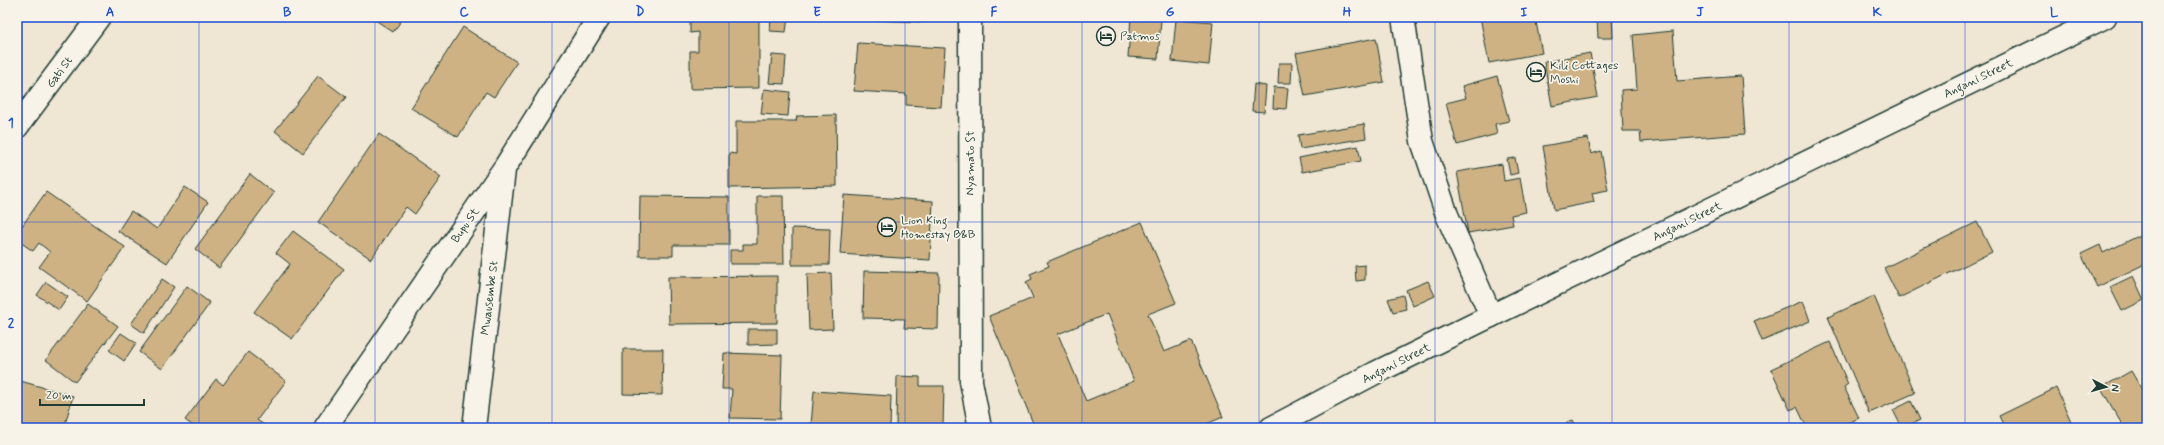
<svg xmlns="http://www.w3.org/2000/svg" width="2164" height="445" font-family="Mynerve,sans-serif">
<style>
.building{fill:#ceb284;stroke:#1f3d34;fill-rule:evenodd}
.lines{fill:none;stroke-linecap:round;stroke-linejoin:round}
.minor-casing{stroke:#1f3d34;stroke-width:25}
.tertiary-casing{stroke:#1f3d34;stroke-width:25}
.minor{stroke:#f7f3e8;stroke-width:22}
.tertiary{stroke:#f7f3e8;stroke-width:22}
.grid{fill:none;stroke:#1d4ed8;stroke-width:1;stroke-opacity:0.55}
.labels{text-anchor:middle;stroke-width:3.5;stroke-linejoin:round;paint-order:stroke}
.poi-label{font-size:12px;fill:#1f3d34;stroke:#f7f3e8;text-anchor:start}
.street-label{font-size:12px;fill:#1f3d34;stroke:#f7f3e8}
.neatline{fill:none;stroke:#1d4ed8;stroke-width:1.5}
.grid-label{font-size:13px;text-anchor:middle;font-weight:bold;fill:#1d4ed8}
</style>
<rect width="100%" height="100%" fill="#efe6d4"/>
<filter id="ink" filterUnits="userSpaceOnUse"><feTurbulence type="fractalNoise" baseFrequency=".025" numOctaves="2"/><feDisplacementMap in="SourceGraphic" scale="8" xChannelSelector="R" yChannelSelector="G"/><feConvolveMatrix kernelMatrix="1 2 1 2 8 2 1 2 1" color-interpolation-filters="sRGB"/></filter>
<g filter="url(#ink)">
<path class="building" d="M371 17H404L393 32Z
M690 17H759V88L690 89V51H698V32L690 33Z
M771 17H788L786 32 770 31Z
M870 17H926V22L870 20Z
M1131 17 1161 20 1158 59 1128 57Z
M1480 17H1535L1542 53 1489 63Z
M1597 17H1612L1613 38H1598Z
M1681 17H1704L1681 21Z
M1176 19 1213 22 1209 65 1172 61Z
M463 27 517 62 494 97 486 92 458 137 411 108Z
M1673 31 1677 81 1741 76 1745 134 1641 142 1640 131H1623L1621 90 1637 89 1633 35Z
M1376 38 1384 82 1305 96 1296 53Z
M858 43 945 48 941 107 906 105V94L854 91Z
M1590 53 1598 97 1552 106 1544 62Z
M772 55 786 56 784 84 769 83Z
M1279 63H1292L1291 83H1278Z
M318 76 346 97 303 153 275 131Z
M1497 76 1509 121 1495 124 1497 134 1457 145 1446 103 1466 98 1462 86Z
M1254 84 1266 86 1264 112 1252 111Z
M1274 87 1288 88 1286 109 1273 108Z
M764 89 790 92 788 116 761 114Z
M836 115 837 186 729 188V153L736 154V121H796L797 116Z
M1364 124 1366 138 1300 149 1298 135Z
M379 134 441 177 415 214 406 207 371 259 318 222Z
M1588 138 1591 154 1601 151 1608 190 1592 193 1594 202 1554 210 1543 146Z
M1358 146 1361 161 1302 172 1299 158Z
M1515 158 1518 173 1510 175 1507 159Z
M1502 164 1504 181 1520 178 1526 212 1511 215 1513 225 1468 233 1457 172Z
M250 174 274 193 219 268 195 249Z
M185 187 208 202 167 263 118 231 131 211 157 229Z
M46 192 125 247 87 301 39 267 50 252 39 243 33 251 17 240V233Z
M844 195 933 201 930 260 840 254Z
M640 196 729 197V245H673V256H639Z
M757 196H783L784 264H730V250H743V244H757Z
M1142 222 1176 303 1148 314 1164 352 1191 341 1223 417 1197 428H1035L989 316 1033 298 1026 282 1032 279 1030 274 1049 266 1047 262ZM1107 314 1134 381 1086 401 1058 334Z
M1977 222 1992 252 1899 298 1884 268Z
M792 228 830 229 829 265H792Z
M293 231 344 269 292 339 254 312 290 264 276 253Z
M2147 232V263L2097 287 2081 254 2100 245 2103 253Z
M1365 265V280L1356 281 1355 266Z
M864 271 939 273 938 329 904 328 905 319 863 318Z
M831 273 833 329 809 330 807 274Z
M777 276V323L669 324 668 277Z
M2133 276 2144 300 2122 311 2110 287Z
M162 279 174 287 144 333 131 324Z
M1428 281 1435 296 1413 306 1406 290Z
M46 282 68 297 59 310 37 295Z
M187 286 210 303 162 369 139 352Z
M1403 295 1406 309 1393 312 1388 299Z
M1874 296 1915 393 1869 413 1828 317Z
M1803 301 1810 321 1762 341 1754 321Z
M88 304 118 326 75 382 46 360Z
M748 329H777V344L748 345Z
M121 333 136 343 124 361 109 350Z
M1830 342 1848 384 1844 387 1859 418 1838 428H1807L1797 407 1790 410 1771 369Z
M623 349H663L662 395 623 394Z
M248 352 286 381 257 420 264 425 261 428H196L185 420 216 379 223 385Z
M724 353 782 355 780 419 730 418 732 389H722Z
M2131 371 2147 398V423L2138 428H2124L2101 388Z
M897 376 920 377V386H944L943 427H896Z
M17 380 73 396 64 428H17Z
M2056 388 2074 428H2005L1999 416Z
M814 391 891 396 890 428 811 425Z
M1911 401 1920 420 1902 428 1893 410Z
M1573 420 1577 428H1557Z"/>
<g class="lines">
<defs>
<path id="minor" d="M970 17 971 381 980 428
M1403 17 1422 141 1447 215 1491 316
M17 127 99 17
M325 428 505 167 599 17
M474 428 504 170"/>
<path id="tertiary" d="M1271 428 1375 373 1491 316 2105 17"/>
</defs>
<use href="#minor" class="minor-casing"/>
<use href="#tertiary" class="tertiary-casing"/>
<use href="#minor" class="minor"/>
<use href="#tertiary" class="tertiary"/>
</g>
</g>
<path class="grid" d="M199 17V428M375 17V428M552 17V428M729 17V428M905 17V428M1082 17V428M1259 17V428M1435 17V428M1612 17V428M1789 17V428M1965 17V428M17 222H2147"/>
<defs>
<symbol id="hotel-ring" viewBox="-11 -11 22 22"><circle r="9.5" fill="#f7f3e8" stroke="#1f3d34" stroke-width="1.5"/><path d="M-6-4.5h1.5V1H6V5H4.5V3h-9V5H-6ZM-4 0a1.8 1.8 0 1 1 3.6 0ZM.5 0V-2.5h3Q6-2.5 6 0Z" fill="#1f3d34"/></symbol>
</defs>
<g fill-rule="evenodd">
<use href="#hotel-ring" x="1095" y="25" width="22" height="22"/>
<use href="#hotel-ring" x="1525" y="61" width="22" height="22"/>
<use href="#hotel-ring" x="876" y="216" width="22" height="22"/>
</g>
<g class="labels">
<g class="poi-label">
<text x="1120" y="40">Patmos</text>
<text x="1550" y="69">Kili Cottages<tspan x="1550" dy="14">Moshi</tspan></text>
<text x="901" y="224">Lion King<tspan x="901" dy="14">Homestay B&amp;B</tspan></text>
</g>
<g class="street-label">
<text transform="translate(59 72) rotate(-54)" y="4">Gati St</text>
<text transform="translate(1978 78) rotate(-26)" y="4">Angani Street</text>
<text transform="translate(970 163) rotate(-90)" y="4">Nyamato St</text>
<text transform="translate(1687 221) rotate(-26)" y="4">Angani Street</text>
<text transform="translate(465 225) rotate(-55)" y="4">Bupu St</text>
<text transform="translate(489 298) rotate(-83)" y="4">Mwausembe St</text>
<text transform="translate(1396 363) rotate(-27)" y="4">Angani Street</text>
</g>
</g>
<rect width="2164" height="445" fill="none" stroke="#f7f3e8" stroke-width="44"/>
<g transform="translate(2106 387) rotate(96)" stroke="#f7f3e8" stroke-width="3" paint-order="stroke">
<path d="M0-3L7 15L0 10L-7 15Z" fill="#1f3d34"/>
<text y="-6" font-size="11" font-weight="bold" text-anchor="middle" fill="#1f3d34">N</text>
</g>
<path d="M40 399v6h104v-6" fill="none" stroke="#1f3d34" stroke-width="2"/>
<text x="46" y="399" font-size="12" fill="#1f3d34" stroke="#f7f3e8" stroke-width="3" paint-order="stroke">20 m</text>
<rect x="22" y="22" width="2120" height="401" class="neatline"/>
<g class="grid-label">
<text x="110" y="16">A</text>
<text x="287" y="16">B</text>
<text x="464" y="16">C</text>
<text x="640" y="16">D</text>
<text x="817" y="16">E</text>
<text x="994" y="16">F</text>
<text x="1170" y="16">G</text>
<text x="1347" y="16">H</text>
<text x="1524" y="16">I</text>
<text x="1700" y="16">J</text>
<text x="1877" y="16">K</text>
<text x="2054" y="16">L</text>
<text x="11" y="127">1</text>
<text x="11" y="327">2</text>
</g>
</svg>
